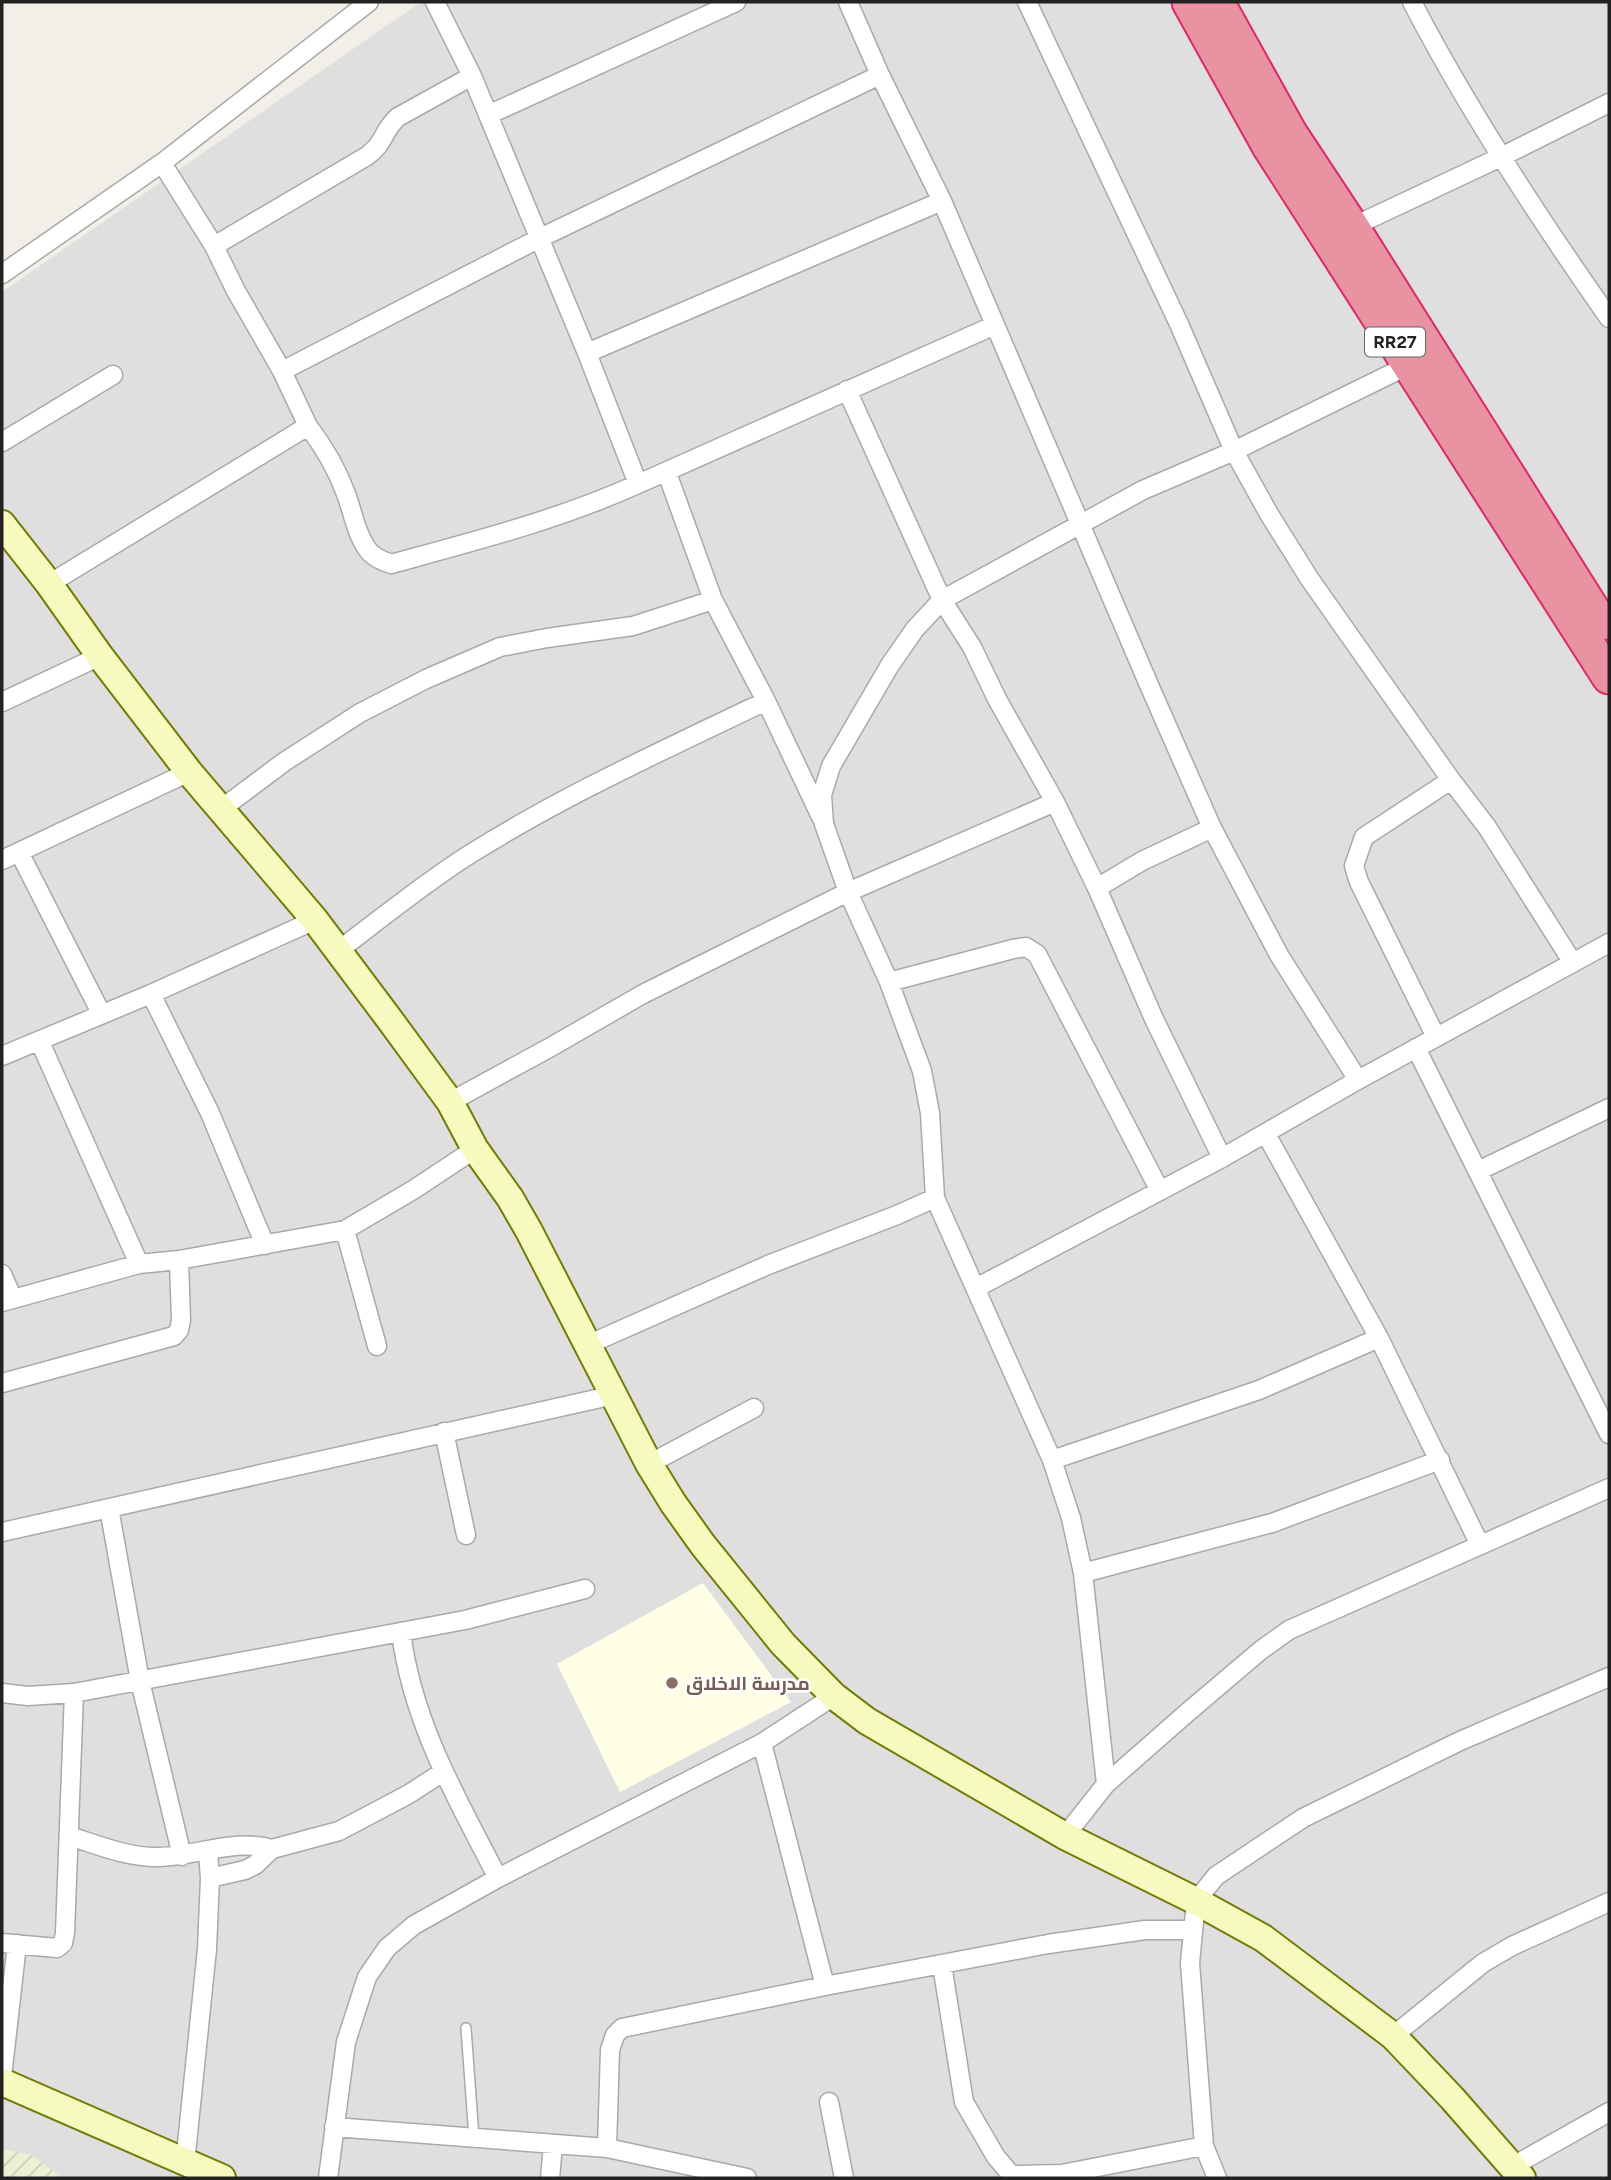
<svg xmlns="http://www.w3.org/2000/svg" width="1611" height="2180" font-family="Figtree,Cairo,sans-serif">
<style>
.residential{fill:#e0dfdf}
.education{fill:#ffffe5}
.farmland{fill:url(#farmland-furrows)}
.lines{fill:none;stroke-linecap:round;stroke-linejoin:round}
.lane-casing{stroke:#a9a9a9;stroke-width:12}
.street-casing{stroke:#a9a9a9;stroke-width:21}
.secondary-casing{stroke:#707d05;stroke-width:30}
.highway-casing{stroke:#dc2a67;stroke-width:37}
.lane{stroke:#fff;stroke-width:9}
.street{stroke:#fff;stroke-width:18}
.secondary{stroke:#f7fabf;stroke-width:26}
.highway{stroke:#e892a2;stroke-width:33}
.education-dot{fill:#8d6e63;stroke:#fff;stroke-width:2.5}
.labels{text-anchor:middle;stroke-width:5;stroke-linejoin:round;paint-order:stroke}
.shield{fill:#fff;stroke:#646464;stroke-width:2}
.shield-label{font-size:18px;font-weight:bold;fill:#222}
.education-label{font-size:19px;font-weight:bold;fill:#785e54;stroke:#fff;text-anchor:start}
</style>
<defs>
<pattern id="farmland-furrows" width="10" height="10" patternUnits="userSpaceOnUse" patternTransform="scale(1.75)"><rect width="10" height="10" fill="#eef0d5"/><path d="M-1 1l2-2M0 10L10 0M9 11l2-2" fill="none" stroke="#ccceb7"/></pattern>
</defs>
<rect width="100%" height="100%" fill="#f2efe9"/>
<path class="residential" d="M421 2H1609V2178H2V292Z"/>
<path class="education" d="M703 1583 791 1702 620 1792 557 1664Z"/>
<path class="farmland" d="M2 2149 32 2155 59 2176V2178H2Z"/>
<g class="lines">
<defs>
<path id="lane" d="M466 2028 474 2138"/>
<path id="street" d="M435 2 472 76 587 353 638 484 995 325
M848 2 880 75 942 201 1149 685 1212 828 1279 955 1358 1080
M1027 2 1179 324 1234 451 1269 514 1309 578 1451 780 1364 837 1354 866 1359 882 1436 1037
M1412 2C1469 112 1538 217 1609 318
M488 115 736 2
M162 163 214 246 236 291 282 371
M1352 227 1503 156 1609 103
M214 246 367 156C386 142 382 131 398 117L472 76
M2 274 162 163 369 2
M587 353 942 201
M847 390 942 600 972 647 997 699 1055 802 1097 888 1154 1019 1222 1158
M308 426C324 447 337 469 346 494 353 512 356 534 368 550 374 558 383 561 391 564 475 541 558 520 638 484
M2 442 113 375
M667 473 713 600 766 701 821 817
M49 584 308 426 282 371 538 239 880 75
M2 702 100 656
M1451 780 1487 827 1573 963
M220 810 284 762 360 713 426 679 500 647 547 638 633 626 713 600
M19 852 101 1013
M2 860 189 772
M1097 888 1142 861 1212 828
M338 951C380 919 422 885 467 856 562 796 664 750 766 701
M889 982 1013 949 1026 947 1037 954 1160 1191
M151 994 210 1113 265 1245
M40 1042 139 1264
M1416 1048 1609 1434
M2 1056 151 994 315 920
M450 1102 549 1048 643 994 848 892 1055 802
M1266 1134 1379 1338 1480 1545
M1478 1171 1609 1108
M345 1230 377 1346
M2 1274 13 1299
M976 1288 1222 1158 1358 1080 1609 943
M2 1302 139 1264 179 1260 345 1230 413 1190 475 1149
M587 1345 768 1265 897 1215 935 1198
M2 1383 174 1336 179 1330 181 1320 179 1260
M444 1432 466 1535
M1052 1460 1259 1390 1379 1338
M649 1464 754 1408
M109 1508 140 1681 182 1856
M2 1532 614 1395
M1083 1573 1272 1523 1440 1460
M401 1632C412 1722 457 1799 498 1878
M2 1693 28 1696 74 1693 465 1620 585 1589
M762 1743 825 1986
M1106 1784 1083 1573 1071 1518 1052 1460 935 1198 930 1113 922 1071 889 982 848 892 824 824 822 795 831 766 890 665 915 629 942 600 1143 490 1234 451 1413 363
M69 1836C98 1845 129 1858 159 1857 197 1856 236 1838 272 1849
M1065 1836 1106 1784 1188 1712 1261 1650 1289 1630 1609 1488
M210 1878 245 1870 255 1865 272 1849 339 1831 409 1794 443 1772
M2 1943 57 1948 63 1943 65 1933 74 1693
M942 1965 964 2102 996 2157 1014 2178
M1393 2036 1483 1963 1512 1946 1609 1902
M2 2077 17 1944
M829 2102 844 2178
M334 2127 607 2148 747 2178
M607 2148 610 2050 615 2035 622 2028 825 1986 1048 1944 1145 1930H1192
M185 2163 207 1949 210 1878 208 1852
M1513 2166 1609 2112
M1012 2175 1062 2174 1204 2146
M328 2178 346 2042 367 1977 387 1948 414 1925 498 1878 762 1743 834 1696
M550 2178 553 2145
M1217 2178 1204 2146 1190 1963 1196 1901 1216 1876 1303 1818 1460 1741 1609 1677"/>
<path id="secondary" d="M2 524 49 584 100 656 189 772 315 920 390 1020 450 1102 475 1149 510 1198 529 1231 649 1464 673 1503 703 1545 783 1644 834 1696 867 1721 1065 1836 1196 1901 1263 1938 1393 2036 1452 2098 1522 2178
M2 2082 222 2178"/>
<path id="highway" d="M1189 2 1269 146 1609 677
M1217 2 1290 133 1352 227 1601 623"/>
</defs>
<use href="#lane" class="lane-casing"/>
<use href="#street" class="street-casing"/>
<use href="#secondary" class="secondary-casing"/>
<use href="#highway" class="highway-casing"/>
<use href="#lane" class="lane"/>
<use href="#street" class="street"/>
<use href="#secondary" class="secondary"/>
<use href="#highway" class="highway"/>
</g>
<circle class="education-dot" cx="672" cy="1683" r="7"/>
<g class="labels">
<rect class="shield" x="1365" y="327.5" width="60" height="29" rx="5"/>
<g class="shield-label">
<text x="1395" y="348">RR27</text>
</g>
<g class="education-label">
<text x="686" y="1690">مدرسة الاخلاق</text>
</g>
</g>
<rect width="1611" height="2180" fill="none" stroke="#222222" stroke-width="7"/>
</svg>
